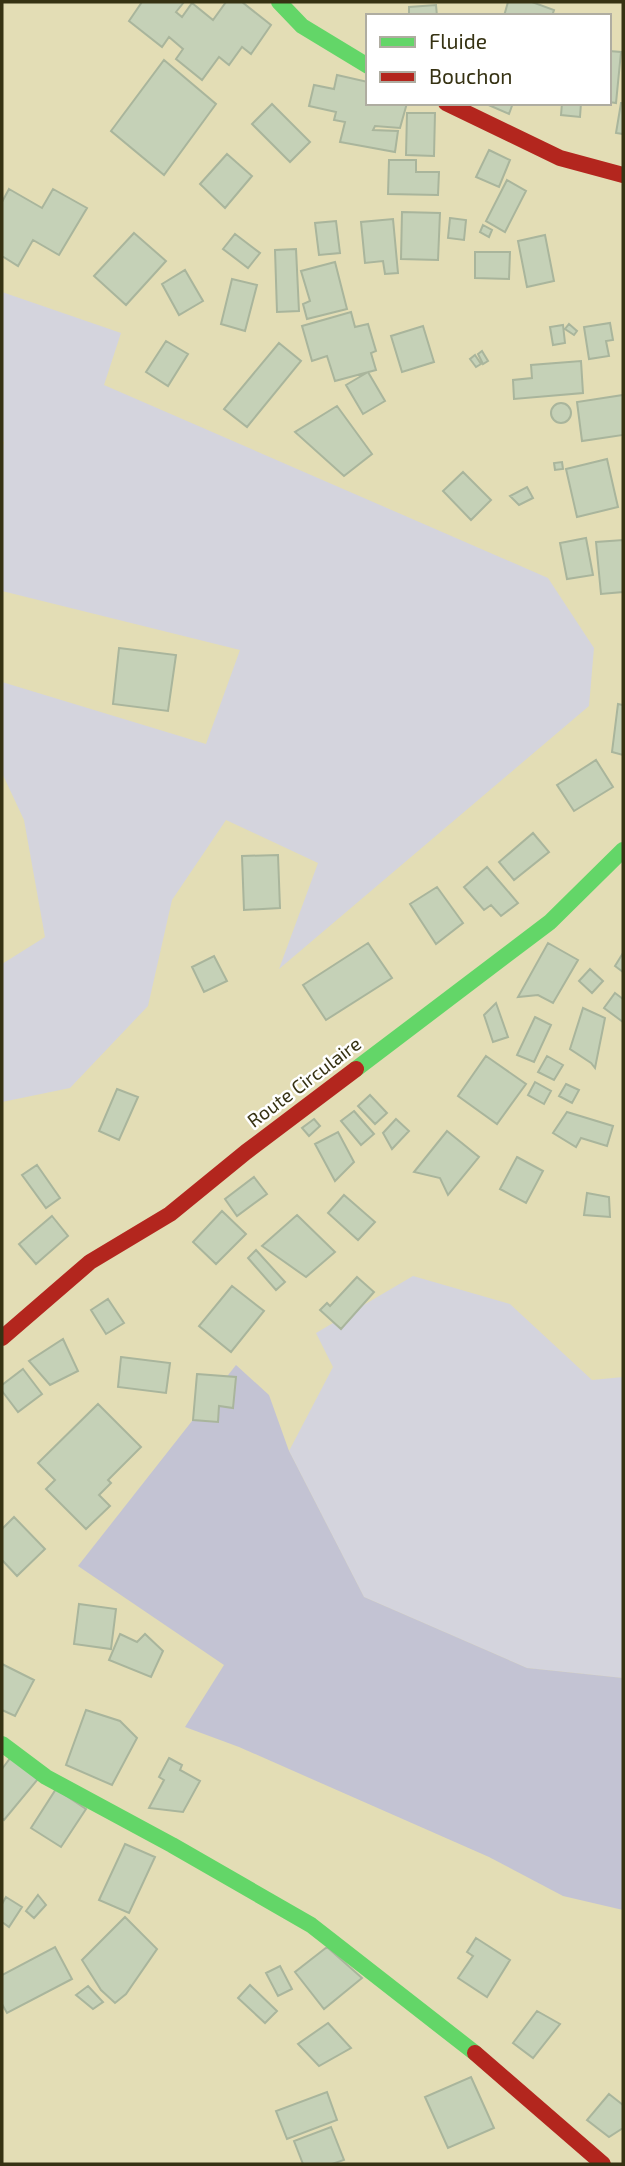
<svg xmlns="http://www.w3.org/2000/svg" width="625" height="2166" font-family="'Exo 2',sans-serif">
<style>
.green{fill:#d4d4dd}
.forest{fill:#c3c3d3}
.building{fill:#c5d1b7;stroke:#a9b59c;stroke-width:2}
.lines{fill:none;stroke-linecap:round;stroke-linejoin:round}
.fast{stroke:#63d668;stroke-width:16}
.jam{stroke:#b3261e;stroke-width:16}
.labels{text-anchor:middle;stroke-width:5;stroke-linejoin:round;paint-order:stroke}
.street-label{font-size:19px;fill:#363213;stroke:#fff}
</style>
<rect width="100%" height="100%" fill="#e3ddb5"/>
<path class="green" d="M2 292 121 333 104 385 548 578 594 648 589 706 279 969 318 863 226 820 172 900 148 1006 70 1088 2 1102V964L45 937 24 820 2 773V682L206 744 240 650 2 591V449L4 442 2 441Z
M413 1276 510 1304 592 1380 623 1377V1678L527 1668 364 1597 289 1451 333 1367 316 1333Z"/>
<path class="forest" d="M236 1365 269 1395 289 1451 364 1597 527 1668 623 1678V1910L563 1896 489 1857 239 1747 185 1727 224 1665 78 1566Z"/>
<path class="building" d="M142 2H184L176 12 182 17 192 3 213 20 226 2H242L271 25 251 54 242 47 229 65 219 57 202 80 176 59 183 49 169 37 162 47 129 21Z
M508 2H532L554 10 552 16H504Z
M436 5 437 16H409V7Z
M609 51 621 52 616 103 609 102Z
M164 60 216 104 164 175 111 131Z
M337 75 368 82V103H407L400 128 375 126 373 130 398 131 395 152 340 142 345 122 334 120 336 112 309 106 314 85 334 89Z
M484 103H513L509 114Z
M562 103H581L580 117 561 115Z
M621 103H623V134L616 133Z
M272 104 310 142 290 162 252 124Z
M407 113H435L434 156 406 155Z
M489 150 510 160 499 187 476 177Z
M227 154 252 176 225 208 200 184Z
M389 160H416V172H439L438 195 388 194Z
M507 180 526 191 505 232 486 221Z
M9 189 42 208 53 189 87 208 59 255 33 240 18 266 2 256V202Z
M402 212 440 213 438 260 401 259Z
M450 218 466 220 464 240 448 238Z
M393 219 398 273 385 274 383 261 365 263 361 222Z
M336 221 340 253 319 255 315 223Z
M483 225 492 230 489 237 480 232Z
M134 233 166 261 126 305 94 276Z
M235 234 260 253 248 268 223 249Z
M545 235 554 281 527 287 518 241Z
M296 249 299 311 277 312 275 250Z
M475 252H510L509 279 475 278Z
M335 262 347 309 307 319 303 304 310 301 301 271Z
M185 270 203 301 179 315 162 284Z
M232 279 257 285 245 331 221 324Z
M351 312 355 327 368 324 376 351 371 353 376 370 335 381 327 356 312 361 302 326Z
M610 323 613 340 606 341 609 356 589 359 584 327Z
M569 324 577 331 574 335 565 329Z
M563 325 565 343 553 345 550 327Z
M423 326 434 362 402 372 391 336Z
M166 341 188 354 168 386 146 372Z
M279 343 301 361 247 427 224 409Z
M482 351 488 361 483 364 478 354Z
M475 355 481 364 476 367 470 359Z
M581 361 583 393 514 399 513 380 532 378 531 365Z
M368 372 385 401 363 414 346 385Z
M623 395V435L582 441 577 402Z
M551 413a10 10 0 1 1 20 0a10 10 0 1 1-20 0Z
M337 406 372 454 344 476 295 432Z
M607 459 618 507 577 517 566 469Z
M562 462 563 469 555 470 554 463Z
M463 472 491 500 471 520 443 491Z
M527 487 533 498 519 505 510 496Z
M586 538 593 575 567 579 560 543Z
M623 540V592L601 594 596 542Z
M119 648 176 655 168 711 113 704Z
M618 704 623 705V755L612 752Z
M596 760 613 787 574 811 557 785Z
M533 833 549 852 514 880 499 862Z
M278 855 280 908 244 910 242 856Z
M487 867 518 903 501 916 491 905 484 910 464 887Z
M437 887 463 923 436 944 410 904Z
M368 943 392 978 326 1020 303 985Z
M548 943 578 960 553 1003 538 995 518 997Z
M623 953V972L615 966Z
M214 956 227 981 204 992 192 967Z
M590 969 603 981 592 993 579 981Z
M615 993 623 999V1022L604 1008Z
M496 1003 508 1037 493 1042 484 1015Z
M583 1008 605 1018 595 1068 591 1063 570 1049Z
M535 1017 551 1025 534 1062 517 1055Z
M486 1056 526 1084 497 1124 458 1096Z
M547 1056 563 1065 554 1080 538 1072Z
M535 1082 551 1091 544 1104 528 1095Z
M566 1084 579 1090 572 1103 559 1096Z
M117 1089 138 1097 119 1140 99 1131Z
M370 1095 387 1113 375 1124 358 1106Z
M354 1111 374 1134 361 1145 341 1121Z
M567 1112 613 1126 607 1146 581 1138 576 1147 553 1133Z
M314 1119 320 1126 309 1136 302 1128Z
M396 1119 409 1131 392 1149 383 1133Z
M447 1131 479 1157 448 1195 440 1178 414 1172Z
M338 1132 354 1162 335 1181 315 1144Z
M517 1157 543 1171 526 1203 500 1189Z
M37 1165 60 1198 46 1208 22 1175Z
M254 1177 267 1194 237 1216 225 1199Z
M587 1193 609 1197 610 1217 584 1215Z
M344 1195 375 1222 358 1240 328 1213Z
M222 1211 246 1234 216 1264 193 1242Z
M297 1215 335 1252 306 1277 262 1246Z
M52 1216 68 1236 36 1264 19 1244Z
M256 1250 285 1282 276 1290 248 1258Z
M357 1277 374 1292 341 1329 320 1310 327 1303 330 1306Z
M232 1286 264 1311 231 1352 199 1326Z
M108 1299 124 1323 106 1334 91 1310Z
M63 1339 78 1371 50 1385 29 1361Z
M121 1357 170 1363 166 1393 118 1387Z
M23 1369 42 1394 18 1412 2 1391V1385Z
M197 1374 236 1377 233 1408 219 1406 218 1422 193 1420Z
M98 1404 141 1447 108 1480 111 1483 99 1495 110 1506 86 1529 46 1489 55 1480 38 1463Z
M14 1517 45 1549 17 1576 2 1560V1529Z
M79 1604 116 1609 111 1649 74 1644Z
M120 1634 137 1642 145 1634 163 1651 151 1677 109 1660Z
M2 1664 34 1680 15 1716 2 1710Z
M86 1710 120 1721 137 1738 112 1785 66 1765Z
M11 1757 38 1779 4 1820 2 1818V1769Z
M169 1758 182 1765 180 1770 200 1781 183 1812 149 1808 164 1780 159 1777Z
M56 1789 86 1809 61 1847 31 1828Z
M125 1844 155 1857 129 1913 99 1900Z
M38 1895 46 1905 34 1918 26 1911Z
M6 1897 22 1907 9 1927 2 1922V1904Z
M125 1917 157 1949 126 1994 115 2003 101 1990 82 1960Z
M476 1938 510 1960 487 1997 458 1978 473 1956 467 1952Z
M55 1947 72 1979 7 2013 2 2004V1975Z
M327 1947 362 1978 324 2009 295 1972Z
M280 1966 292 1989 278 1996 266 1973Z
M250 1985 277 2011 265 2023 238 1998Z
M88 1986 103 2002 93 2009 76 1995Z
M537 2011 560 2024 533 2058 513 2043Z
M328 2023 351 2048 319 2066 298 2044Z
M471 2077 494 2128 448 2148 425 2097Z
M327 2092 337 2120 287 2139 276 2111Z
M609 2094 623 2105V2128L609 2137 587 2120Z
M331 2127 344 2160 332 2164H303L294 2141Z"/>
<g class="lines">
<path class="fast" d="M279 2 302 26 368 66
M356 1069 550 922 623 850
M2 1744 46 1777 172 1845 311 1925 475 2053"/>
<path class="jam" d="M446 103 560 158 623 175
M2 1338 90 1262 170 1214 246 1152 356 1069
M475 2053 603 2164"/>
</g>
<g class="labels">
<g class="street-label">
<text transform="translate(304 1082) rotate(-37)" y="7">Route Circulaire</text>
</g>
</g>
<rect width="625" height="2166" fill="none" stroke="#363213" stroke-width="7"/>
<rect x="366" y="14" width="245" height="91" fill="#ffffff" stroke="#afada1" stroke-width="2"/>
<rect x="380" y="37" width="35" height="10" fill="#63d668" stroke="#afada1" stroke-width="2"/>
<text x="429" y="49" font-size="21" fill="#363213">Fluide</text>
<rect x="380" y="72" width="35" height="10" fill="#b3261e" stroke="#afada1" stroke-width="2"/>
<text x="429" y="84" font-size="21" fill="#363213">Bouchon</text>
</svg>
